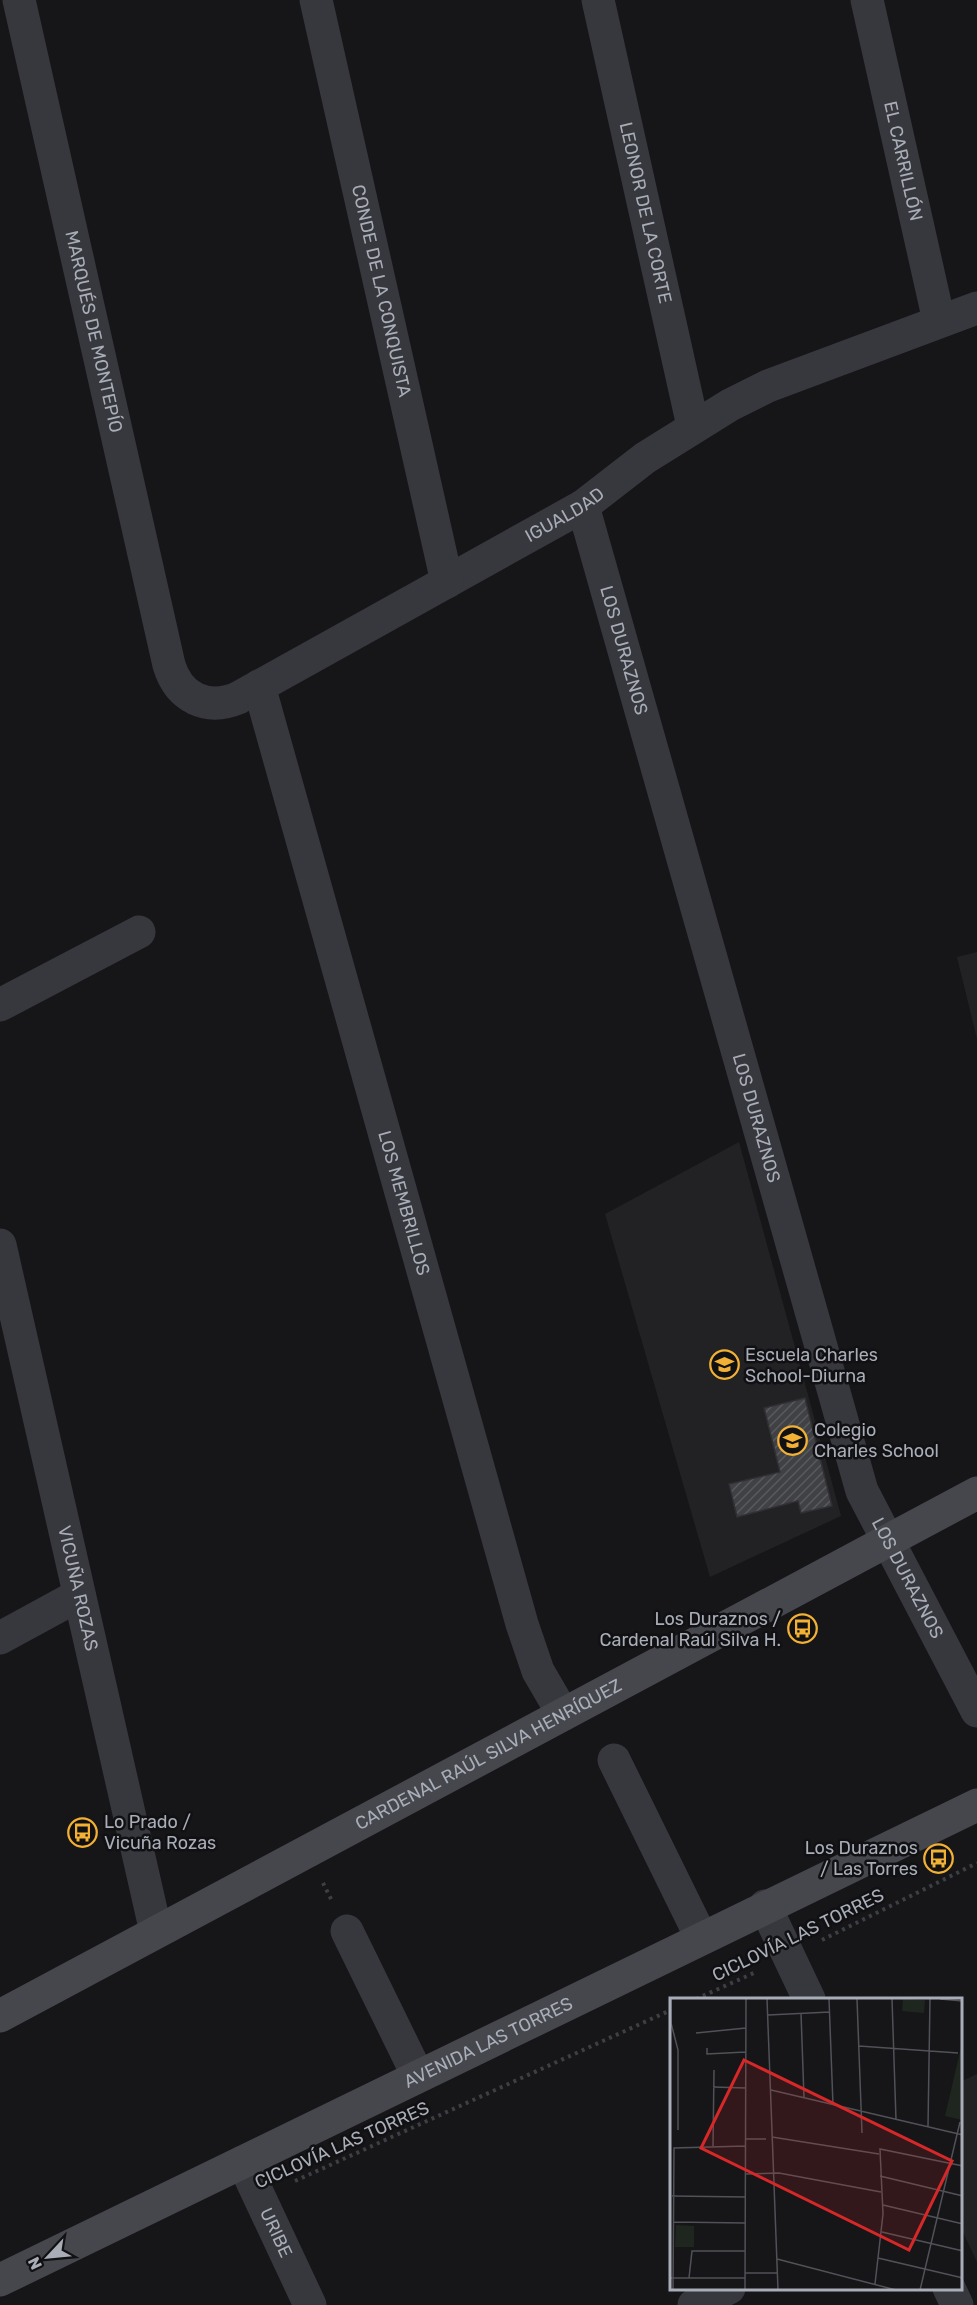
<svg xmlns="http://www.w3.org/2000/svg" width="977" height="2305" font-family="Rubik,sans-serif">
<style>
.built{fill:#222225}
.building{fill:url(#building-hatch);stroke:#303034;stroke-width:1.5}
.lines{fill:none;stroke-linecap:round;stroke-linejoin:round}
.path{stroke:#3d3f44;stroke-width:4;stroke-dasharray:3 4.5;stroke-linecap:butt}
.minor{stroke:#37383d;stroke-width:33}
.tertiary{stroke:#37383d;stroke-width:33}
.secondary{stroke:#45474d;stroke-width:33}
.labels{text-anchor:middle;stroke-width:5;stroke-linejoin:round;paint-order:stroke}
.street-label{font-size:18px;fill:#a8adb8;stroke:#111113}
.poi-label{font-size:18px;fill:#a8adb8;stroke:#111113;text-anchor:start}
.inset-road{fill:none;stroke:#505258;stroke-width:1.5}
.view{fill:#d62828;fill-opacity:0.15;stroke:#d62828;stroke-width:3}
.inset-edge{fill:none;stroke:#a8adb8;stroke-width:3}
</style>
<defs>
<pattern id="building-hatch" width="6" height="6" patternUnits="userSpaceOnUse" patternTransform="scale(1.5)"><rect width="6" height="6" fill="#404145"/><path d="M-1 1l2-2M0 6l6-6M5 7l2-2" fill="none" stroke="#595a5e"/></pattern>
</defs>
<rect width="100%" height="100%" fill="#161618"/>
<path class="built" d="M977 952V1039L957 957Z
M739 1142 841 1516 710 1577 605 1214Z
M977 2074V2262L961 2228 960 2082Z"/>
<path class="building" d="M805 1398 832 1506 801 1513 798 1501 737 1517 729 1484 780 1472 764 1408Z"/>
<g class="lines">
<path class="path" d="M323 1883 332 1901
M822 1940 977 1863
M696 1999 756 1972
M295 2181 671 2010"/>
<g class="minor">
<path id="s1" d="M19 0 169 665C179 698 207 711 238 698L583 506 645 458 730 405 768 386 977 308"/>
<path id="s2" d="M316 0 447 582"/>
<path id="s3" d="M598 0 693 426"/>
<path id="s4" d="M867 0 939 321"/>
<path id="s5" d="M583 506 862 1491 977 1711"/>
<path id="s6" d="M259 686 522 1624 538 1671 563 1714"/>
<path d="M0 1005 139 932"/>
<path d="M0 1638 79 1595"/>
<path d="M614 1760 701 1937"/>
<path d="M765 1906 809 1999"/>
<path d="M347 1931 418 2076"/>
<path id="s7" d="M243 2162 310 2305"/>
<path d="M949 2288 957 2305"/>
<path d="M694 2305 729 2288"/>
</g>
<path class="tertiary" id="s8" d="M0 1245 156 1932"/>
<g class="secondary">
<path id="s9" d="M0 2016 977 1493"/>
<path id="s10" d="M0 2280 977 1805"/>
</g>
</g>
<defs>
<symbol id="school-ring" viewBox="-11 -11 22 22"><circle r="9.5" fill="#111113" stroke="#f2b134" stroke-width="1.5"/><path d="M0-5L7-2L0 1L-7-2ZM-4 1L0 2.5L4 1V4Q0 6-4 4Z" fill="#f2b134"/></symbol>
<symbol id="bus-ring" viewBox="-11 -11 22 22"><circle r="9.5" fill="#111113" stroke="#f2b134" stroke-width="1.5"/><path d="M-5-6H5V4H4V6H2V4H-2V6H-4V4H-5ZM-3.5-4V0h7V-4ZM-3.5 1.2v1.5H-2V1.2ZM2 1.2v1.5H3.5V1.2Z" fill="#f2b134"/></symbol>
</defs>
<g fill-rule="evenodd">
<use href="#school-ring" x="708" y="1348" width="33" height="33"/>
<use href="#school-ring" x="776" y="1424" width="33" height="33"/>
<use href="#bus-ring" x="786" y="1612" width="33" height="33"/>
<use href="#bus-ring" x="66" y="1816" width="33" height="33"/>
<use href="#bus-ring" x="922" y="1842" width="33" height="33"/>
</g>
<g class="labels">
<g class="street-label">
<text dy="6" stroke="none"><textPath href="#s4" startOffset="165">EL CARRILLÓN</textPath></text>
<text dy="6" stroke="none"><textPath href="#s3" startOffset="218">LEONOR DE LA CORTE</textPath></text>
<text dy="6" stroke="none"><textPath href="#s2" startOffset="298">CONDE DE LA CONQUISTA</textPath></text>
<text dy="6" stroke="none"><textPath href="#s1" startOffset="340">MARQUÉS DE MONTEPÍO</textPath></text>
<text dy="6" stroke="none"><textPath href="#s1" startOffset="1144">IGUALDAD</textPath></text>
<text dy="6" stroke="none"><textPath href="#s5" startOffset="150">LOS DURAZNOS</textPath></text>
<text dy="6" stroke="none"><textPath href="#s5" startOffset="636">LOS DURAZNOS</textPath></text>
<text dy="6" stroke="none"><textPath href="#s6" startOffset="537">LOS MEMBRILLOS</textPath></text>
<text dy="6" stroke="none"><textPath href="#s5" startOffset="1122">LOS DURAZNOS</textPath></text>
<text dy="6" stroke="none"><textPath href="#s8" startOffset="352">VICUÑA ROZAS</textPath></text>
<text dy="6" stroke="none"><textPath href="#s9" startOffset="554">CARDENAL RAÚL SILVA HENRÍQUEZ</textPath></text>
<text transform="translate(798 1935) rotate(-26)" y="6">CICLOVÍA LAS TORRES</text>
<text dy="6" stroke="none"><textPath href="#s10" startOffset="543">AVENIDA LAS TORRES</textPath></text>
<text transform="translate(342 2145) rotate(-24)" y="6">CICLOVÍA LAS TORRES</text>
<text dy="6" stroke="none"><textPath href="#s7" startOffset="78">URIBE</textPath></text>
</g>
<g class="poi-label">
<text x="745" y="1361">Escuela Charles<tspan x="745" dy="21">School-Diurna</tspan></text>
<text x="814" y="1436">Colegio<tspan x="814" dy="21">Charles School</tspan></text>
<text x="781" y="1625" text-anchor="end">Los Duraznos /<tspan x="781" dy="21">Cardenal Raúl Silva H.</tspan></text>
<text x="104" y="1828">Lo Prado /<tspan x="104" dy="21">Vicuña Rozas</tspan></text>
<text x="918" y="1854" text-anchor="end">Los Duraznos<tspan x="918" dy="21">/ Las Torres</tspan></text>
</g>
</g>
<g transform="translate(670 1998)">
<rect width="292" height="292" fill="#161618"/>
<path d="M233 1 255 2 254 15 232 13ZM6 227 24 228V249H5Z" fill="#1e261f"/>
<path d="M292 45V122L275 118Z" fill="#1e261f"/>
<path class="inset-road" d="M1 1V25L8 52V132M97 1 108 292M159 1 163 107M187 1 192 135M222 1 226 122M270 1 293 3M131 15 134 100M98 17 160 14M26 35 76 30M189 48 288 55M37 50V56L76 54M43 89 76 90M101 92 293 137M258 129 260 1M102 139 209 156M76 141H96M43 148 44 72M76 176 109 175 211 194M210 178 293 198M2 198 76 199M213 207 293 226M3 224 75 225M212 234 293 253M208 260 293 280M107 261 226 292M75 275H107M1 280H75M19 280 22 253H75M205 286 213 216 210 151 293 168M3 292 4 150 76 148M75 292 76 1M250 292 290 124"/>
<path class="view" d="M74 62 282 163 239 252 31 150Z"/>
<rect width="292" height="292" class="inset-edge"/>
</g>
<g transform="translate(48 2257) rotate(244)" stroke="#111113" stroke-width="4.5" paint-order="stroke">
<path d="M0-4.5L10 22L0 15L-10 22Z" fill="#a8adb8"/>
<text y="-9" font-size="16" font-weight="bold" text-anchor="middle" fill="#a8adb8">N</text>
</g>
</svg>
